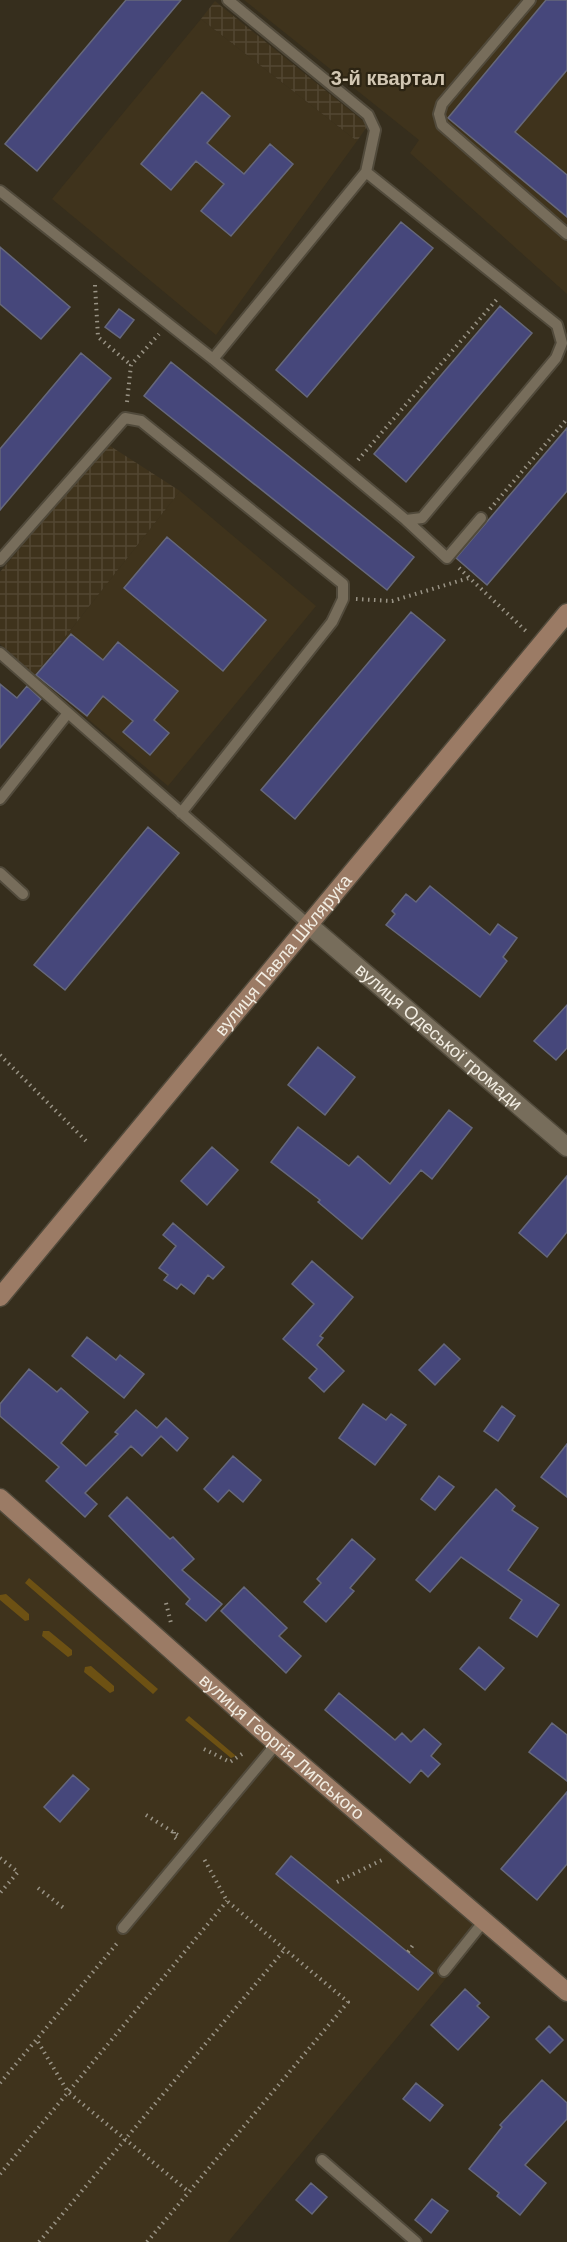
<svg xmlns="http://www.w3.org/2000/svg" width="567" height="2242" font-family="Arial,sans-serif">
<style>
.built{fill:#3f331c}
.industrial{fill:url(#industrial-grid)}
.grass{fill:#6d5113}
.building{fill:#46477b;stroke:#66687b;stroke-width:1.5}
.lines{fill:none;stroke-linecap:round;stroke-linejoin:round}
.lane-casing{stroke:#514a3b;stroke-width:14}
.street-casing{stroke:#514a3b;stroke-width:21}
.secondary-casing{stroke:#514a3b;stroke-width:21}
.path{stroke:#999385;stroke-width:4;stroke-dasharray:1.5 4.5;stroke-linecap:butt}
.lane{stroke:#776d5b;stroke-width:10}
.street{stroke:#776d5b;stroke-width:18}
.secondary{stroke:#9b7b65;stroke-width:18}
.labels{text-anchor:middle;stroke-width:4.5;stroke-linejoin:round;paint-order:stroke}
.street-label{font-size:18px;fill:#f2ede2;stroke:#2c2413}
.neighbourhood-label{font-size:20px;font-weight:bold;fill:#d2c7b3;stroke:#2c2413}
</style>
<defs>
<pattern id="industrial-grid" width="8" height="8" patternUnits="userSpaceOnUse" patternTransform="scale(1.5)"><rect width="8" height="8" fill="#3f331c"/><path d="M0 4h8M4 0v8" fill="none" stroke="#524732"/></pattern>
</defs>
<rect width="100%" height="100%" fill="#362e1d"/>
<path class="built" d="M244 0H567V294L410 153 419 140Z
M201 19 357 141 216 335 52 199Z
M180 491 316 606 168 786 35 675Z
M0 1503 486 1930 228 2242H0Z"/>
<path class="industrial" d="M215 1 368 125 357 141 201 19Z
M107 444 180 491 35 675 0 644V572Z"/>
<path class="grass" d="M29 1578 158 1689 153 1694 25 1583Z
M6 1594 29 1614V1620L25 1621 0 1600V1595Z
M43 1631H49L72 1650V1655L68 1657 42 1636Z
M91 1666 114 1686V1691L110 1693 84 1672 85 1667Z
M189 1716 236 1756 231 1758 185 1720Z"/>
<path class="building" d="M126 0H181L37 171 5 144Z
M546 0H567V70L515 132 567 175V217L448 118Z
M202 92 230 116 207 143 244 174 270 144 293 164 231 236 201 211 224 184 196 161 171 190 141 164Z
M401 222 433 248 307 397 276 370Z
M0 247 70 307 41 339 0 304Z
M500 306 532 333 406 482 374 454Z
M119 309 134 320 120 338 105 327Z
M81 353 111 378 0 510V449Z
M171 362 414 557 387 590 144 396Z
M567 428V491L487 585 456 558Z
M167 537 266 620 223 671 124 588Z
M411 612 445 640 295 819 261 790Z
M71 634 103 660 118 642 178 691 154 720 169 733 150 755 123 732 133 721 103 696 87 716 36 675Z
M0 684 17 698 27 686 41 699 0 748Z
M148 827 179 853 65 990 34 965Z
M430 886 490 935 498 924 517 938 503 957 507 961 480 997 386 925 395 914 392 911 406 894 416 902Z
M567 1005V1048L556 1060 534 1041Z
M318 1047 355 1077 325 1115 288 1085Z
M449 1110 472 1128 432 1179 421 1170 362 1239 318 1202 320 1200 271 1162 298 1127 349 1166 358 1156 390 1184Z
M212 1147 238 1170 207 1205 181 1181Z
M567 1176V1232L547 1257 519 1233Z
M173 1223 224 1267 213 1279 208 1275 194 1294 181 1284 177 1289 164 1280 168 1275 159 1268 176 1246 163 1235Z
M312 1261 353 1297 320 1336 323 1338 317 1345 344 1371 324 1392 309 1378 317 1369 283 1339 314 1304 292 1284Z
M87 1337 116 1360 120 1355 144 1374 124 1398 72 1356Z
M444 1344 460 1359 435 1385 419 1370Z
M29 1369 57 1392 61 1388 88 1412 61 1443 86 1466 118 1434 115 1432 136 1410 157 1428 166 1418 188 1438 177 1451 161 1436 142 1456 131 1446 85 1493 97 1504 85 1517 46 1481 59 1467 0 1416V1404Z
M363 1404 386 1420 391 1414 406 1425 375 1465 339 1438Z
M502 1406 515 1416 498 1441 484 1431Z
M567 1444V1497L541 1477Z
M233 1456 261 1480 243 1502 229 1490 218 1502 204 1489Z
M439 1476 454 1487 435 1510 421 1499Z
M496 1489 515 1506 512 1510 538 1528 508 1570 559 1605 537 1637 510 1618 522 1600 461 1557 430 1592 416 1580Z
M127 1497 170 1539 173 1537 194 1559 182 1570 222 1604 206 1621 186 1604 190 1599 109 1516Z
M352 1539 375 1559 350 1588 354 1591 326 1622 304 1602 321 1583 317 1579Z
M244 1587 287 1628 279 1636 301 1656 286 1673 221 1611Z
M479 1647 504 1668 485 1690 460 1669Z
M339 1693 395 1740 402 1733 411 1742 424 1729 441 1744 431 1756 440 1764 428 1777 421 1770 410 1783 325 1710Z
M552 1723 567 1735V1781L529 1752Z
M73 1775 89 1789 60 1822 44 1807Z
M567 1792V1864L537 1900 501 1869Z
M291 1856 433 1973 418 1990 276 1874Z
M465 1989 480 2003 477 2006 489 2017 458 2050 431 2025Z
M549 2026 563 2040 550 2053 536 2039Z
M542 2080 567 2103V2119L525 2165 546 2183 520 2215 497 2196 499 2193 469 2169 502 2127 500 2125Z
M416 2083 443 2105 430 2121 403 2099Z
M311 2183 327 2197 312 2214 296 2200Z
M432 2199 448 2211 431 2233 415 2220Z"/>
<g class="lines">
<defs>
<path id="lane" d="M530 0 442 104 439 114 442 125 567 234
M0 191 213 359 406 520 422 518 556 358 562 343 557 325 366 172
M213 359 366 172 375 130 368 115 228 0
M406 520 447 558 481 518
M0 560 125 418 141 421 343 584V599L332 622 181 813
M0 653 310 926
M0 799 68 713
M0 873 23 894
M123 1928 277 1743
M444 1971 484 1921
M322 2160 416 2242"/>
<g id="street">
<path id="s1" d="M310 926 567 1147"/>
</g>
<g id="secondary">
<path id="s2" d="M0 1297 567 613"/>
<path id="s3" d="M0 1498 261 1730 567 1992"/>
</g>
</defs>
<use href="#lane" class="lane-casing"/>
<use href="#street" class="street-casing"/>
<use href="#secondary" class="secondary-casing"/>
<path class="path" d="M95 285 98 337 131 365
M127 402 131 365 159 334
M358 460 498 298
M490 509 567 419
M459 568 528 633
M356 599 392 601 469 578
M0 1055 86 1141
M166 1603 171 1623
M204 1749 230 1762 242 1754
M146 1815 181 1837
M174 1832V1837L178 1840
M0 1858 18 1872 0 1893
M337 1882 382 1860
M38 1888 65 1909
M408 1952 413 1945
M38 2042 68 2092 189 2192
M0 2083 119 1941
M0 2174 227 1901
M39 2242 285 1949
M147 2242 348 2002 227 1901 203 1857"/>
<use href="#lane" class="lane"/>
<use href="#street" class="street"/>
<use href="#secondary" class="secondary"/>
</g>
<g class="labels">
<g class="street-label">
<text dy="6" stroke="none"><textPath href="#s2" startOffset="444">вулиця Павла Шклярука</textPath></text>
<text dy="6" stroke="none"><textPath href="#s1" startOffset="170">вулиця Одеської громади</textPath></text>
<text dy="6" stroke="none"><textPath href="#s3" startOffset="376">вулиця Георгія Липського</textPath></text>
</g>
<g class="neighbourhood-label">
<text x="388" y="85">3-й квартал</text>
</g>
</g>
</svg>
